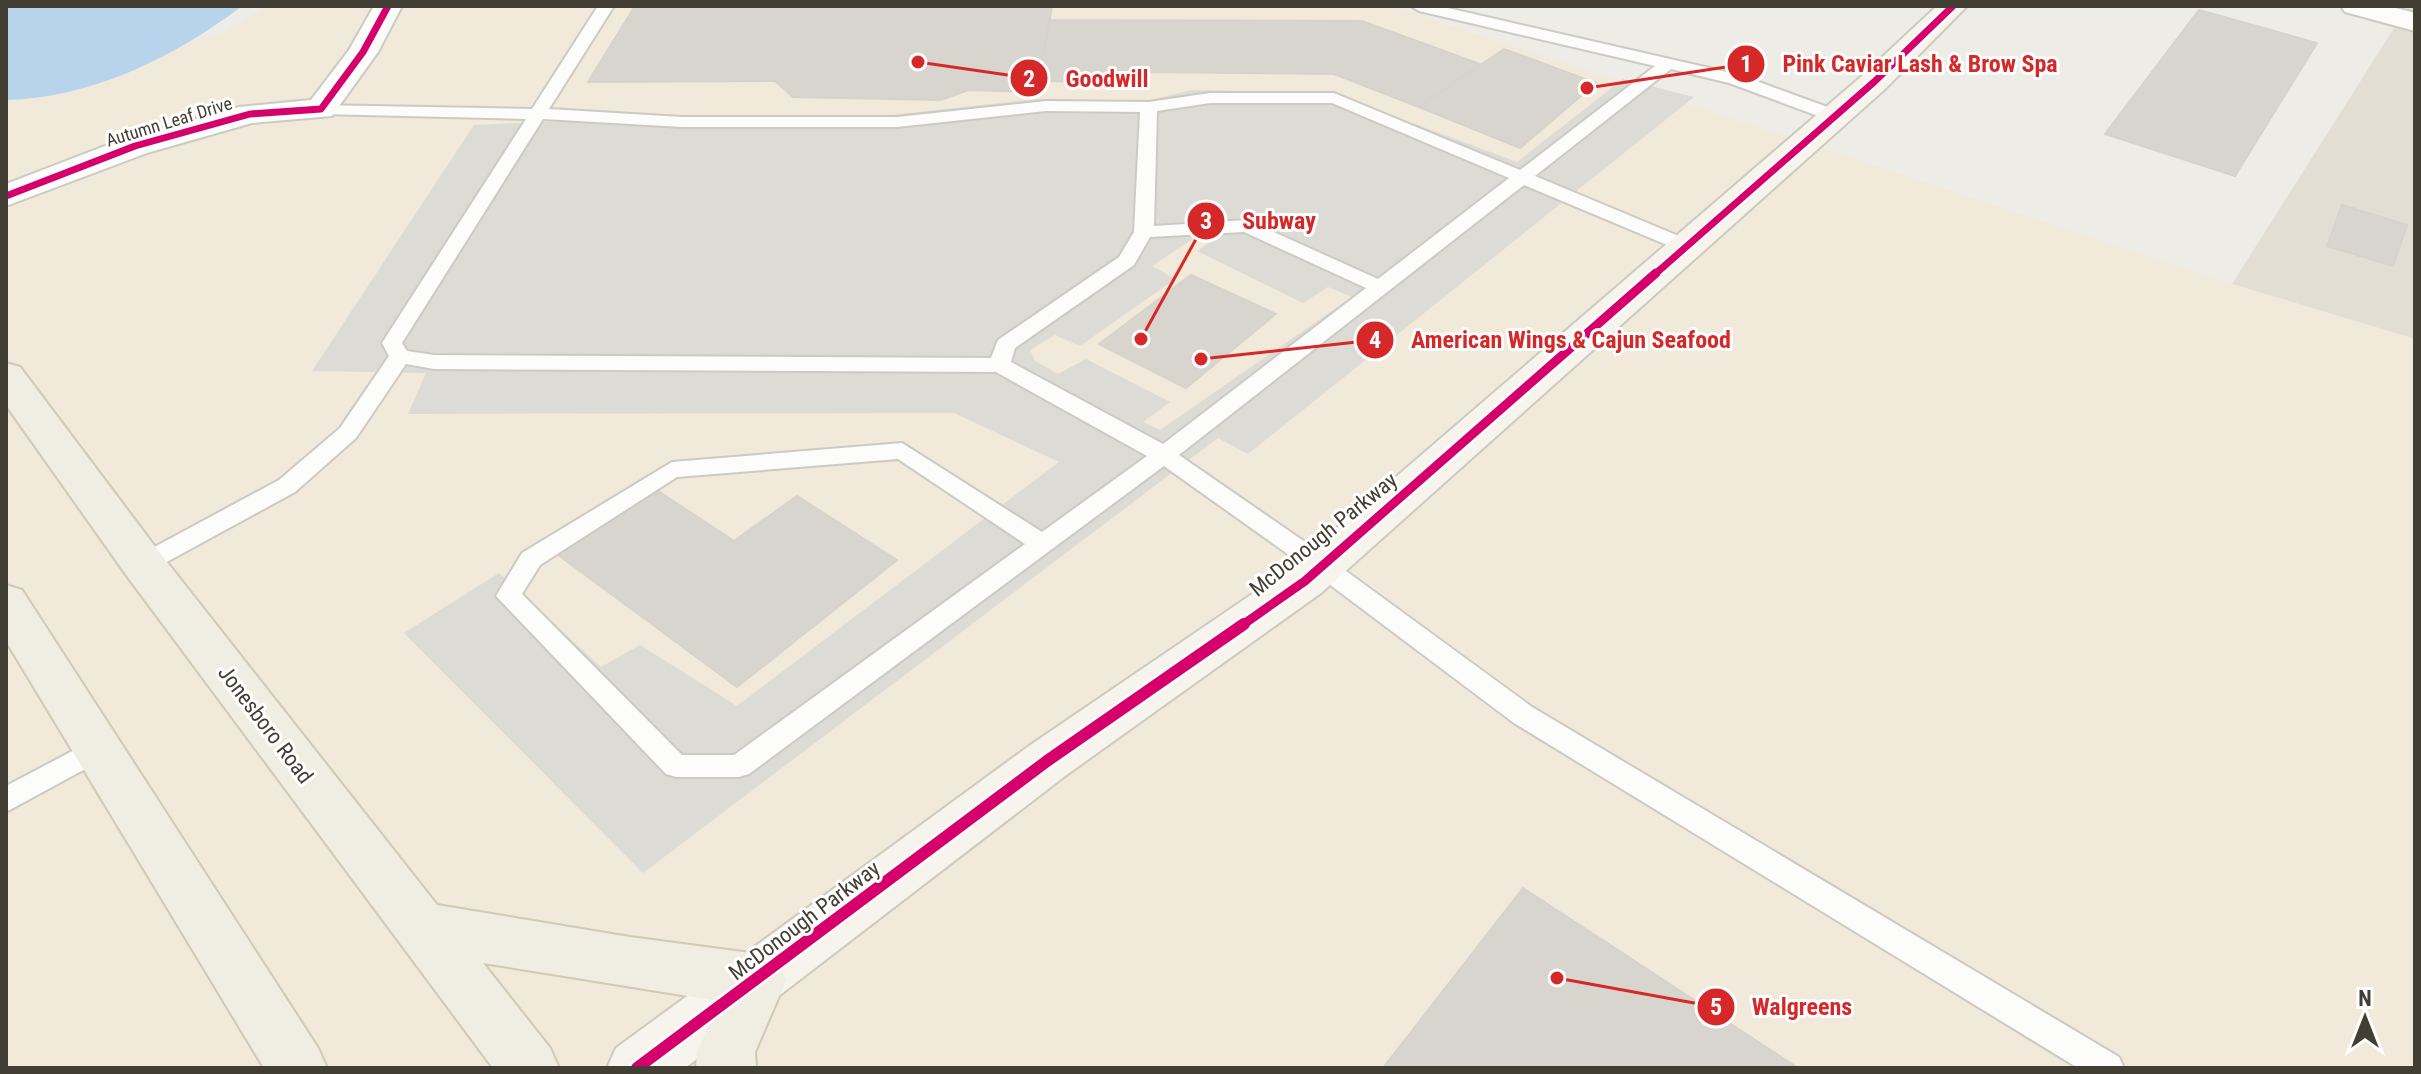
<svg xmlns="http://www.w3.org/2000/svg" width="2421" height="1074" font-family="'Roboto Condensed',sans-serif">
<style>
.residential{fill:#e2ded3}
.commercial{fill:#f1e9d9}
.parking{fill:#dddbd6;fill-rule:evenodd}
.water{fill:#b7d4ec}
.building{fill:#d8d5cf;stroke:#d6d3cc;stroke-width:2}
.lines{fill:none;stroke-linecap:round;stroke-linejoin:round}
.lane-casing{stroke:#cccac4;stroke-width:4}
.street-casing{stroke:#cccac4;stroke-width:4}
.secondary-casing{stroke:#cecabd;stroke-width:4}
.primary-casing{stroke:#d0c9b4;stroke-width:4}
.lane{fill:#fcfcfb;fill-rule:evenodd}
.street{fill:#fcfcfb;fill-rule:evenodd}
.secondary{fill:#f6f4ed;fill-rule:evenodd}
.primary{fill:#f0ede2;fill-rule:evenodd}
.cycleway-far2-casing{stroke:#fff;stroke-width:11}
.cycleway-far1-casing{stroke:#fff;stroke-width:14}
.cycleway-casing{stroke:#fff;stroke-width:17}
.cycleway-far2{stroke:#d6006c;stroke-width:7}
.cycleway-far1{stroke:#d6006c;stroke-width:9}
.cycleway{stroke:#d6006c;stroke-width:12}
.labels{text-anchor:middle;stroke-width:6;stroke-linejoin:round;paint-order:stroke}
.far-street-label{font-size:18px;fill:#433e33;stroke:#fff}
.street-label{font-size:22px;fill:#433e33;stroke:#fff}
.leader{fill:none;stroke:#d62828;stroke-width:3}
.callout-dot{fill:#d62828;stroke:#fff;stroke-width:3}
.mark-label{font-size:24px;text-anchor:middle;font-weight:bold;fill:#fff}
.callout-label{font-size:24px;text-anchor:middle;font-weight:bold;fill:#d62828;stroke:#fff;stroke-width:6;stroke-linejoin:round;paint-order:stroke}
</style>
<rect width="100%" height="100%" fill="#eeece6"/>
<path class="residential" d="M2408 6H2415V339L2232 284Z"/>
<path class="commercial" d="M268 6H1391L2232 284 2415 339V1068H6V94L48 88 221 33Z"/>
<path class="parking" d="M1623 79 1694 97 1248 454 1218 438 643 873 404 633 499 573 601 667 640 645 737 706 1059 462 954 413 408 414 426 373 312 371 474 125 680 116 892 115 1036 99 1142 102 1192 90 1332 93 1517 162ZM1200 234 1218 236 1197 251 1303 303 1328 287 1352 297 1160 430 1143 422 1170 402 1086 359 1058 374 1035 361 1030 350 1055 335 1080 346 1175 279 1152 266Z"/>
<path class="water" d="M6 6H242C175 57 91 98 6 100Z"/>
<path class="building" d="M635 6H1052L1037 92 968 90 941 100 793 97 775 81 588 82Z
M2199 10 2317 43 2235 176 2105 134Z
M1049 20 1362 21 1480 64 1419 107 1334 74 1137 72 1138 82 1039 81Z
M1504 49 1596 83 1520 148 1419 107Z
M2342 205 2407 225 2393 266 2327 246Z
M1191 275 1276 314 1186 388 1099 344Z
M655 489 734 541 797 496 897 560 737 687 557 554Z
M1523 888 1798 1068H1383Z"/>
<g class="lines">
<defs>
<path id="lane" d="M598 6H614L549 109 682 117H897L1046 101 1149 102 1210 93H1334L1520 170 1655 66 1419 11 1411 6H1439L1740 75 1841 112 1844 116 1841 120H1829L1729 83 1671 69 1535 176 1693 242 1696 246 1693 250H1679L1524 185 1179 455 1331 560 1532 707 2119 1057 2124 1068H2078L1514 723 1313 572 1164 466 749 774 739 777H676L666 774 496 596 522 553 672 462 902 443 1042 532 1147 456 996 372 434 369 406 364 356 438 295 492 152 570 143 573 134 570 131 564 134 558 279 480 340 428 389 356 382 343 526 119 321 114 312 109 315 105 532 109ZM1210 103H1332L1509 178 1378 279 1247 220 1154 226 1157 111ZM1046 111 1140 112 1134 232 1119 257 998 340 991 358 434 355 407 351 402 343 543 119 682 127H897ZM1244 232 1366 288 1163 444 1011 362 1015 348 1134 265 1150 237ZM898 459 1025 544 734 755H682L522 594 540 565 677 477Z
M99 737 109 740 113 748 109 756 6 812V786Z"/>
<path id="street" d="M374 6H402L378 52 332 116 252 123 147 153 6 206V184L123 139 239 107 311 100 349 50Z
M2341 6H2388L2415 13V31L2345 12Z"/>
<path id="secondary" d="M1937 6H1967L1885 89 1321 593 1065 776 685 1068H607L616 1048 1029 746 1289 569 1863 75Z"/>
<path id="primary" d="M6 363 20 367 159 552 437 905 630 937 758 954 778 961 786 980 755 1052 756 1068H696L697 1052 719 1001 483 963 550 1048 559 1068H493L127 576 6 405Z
M6 585 22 590 318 1048 327 1068H264L6 641Z"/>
</defs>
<use href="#lane" class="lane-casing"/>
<use href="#street" class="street-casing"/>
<use href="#secondary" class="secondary-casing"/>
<use href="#primary" class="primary-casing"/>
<use href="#lane" class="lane"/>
<use href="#street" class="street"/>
<use href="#secondary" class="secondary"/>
<use href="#primary" class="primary"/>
<defs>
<path id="cycleway-far2" d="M6 196 135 146 250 114 321 109 363 52 388 6
M1654 275 1874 82 1953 6"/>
<path id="cycleway-far1" d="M1241 626 1305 581 1656 273"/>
<path id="cycleway" d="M637 1068 1047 761 1244 624"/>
</defs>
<use href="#cycleway-far2" class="cycleway-far2-casing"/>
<use href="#cycleway-far1" class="cycleway-far1-casing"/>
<use href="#cycleway" class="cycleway-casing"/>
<use href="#cycleway-far2" class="cycleway-far2"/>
<use href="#cycleway-far1" class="cycleway-far1"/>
<use href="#cycleway" class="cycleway"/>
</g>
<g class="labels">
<g class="far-street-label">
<text transform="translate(169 122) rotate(-17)" y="6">Autumn Leaf Drive</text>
</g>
<g class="street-label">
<text transform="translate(1323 534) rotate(-39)" y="8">McDonough Parkway</text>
<text transform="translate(266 724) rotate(53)" y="8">Jonesboro Road</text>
<text transform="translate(804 920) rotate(-37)" y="8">McDonough Parkway</text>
</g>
</g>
<path class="leader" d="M1587 88L1746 64M918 62L1029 78M1141 339L1206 221M1201 359L1375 340M1557 978L1716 1007"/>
<g class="callout-dot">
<circle cx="1587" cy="88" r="8"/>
<circle cx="918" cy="62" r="8"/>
<circle cx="1141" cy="339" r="8"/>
<circle cx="1201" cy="359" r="8"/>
<circle cx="1557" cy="978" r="8"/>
<circle cx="1746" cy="64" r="20"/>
<circle cx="1029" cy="78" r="20"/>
<circle cx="1206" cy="221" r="20"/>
<circle cx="1375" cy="340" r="20"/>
<circle cx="1716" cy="1007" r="20"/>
</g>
<g class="mark-label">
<text x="1746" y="72">1</text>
<text x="1029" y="87">2</text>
<text x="1206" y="229">3</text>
<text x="1375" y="348">4</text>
<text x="1716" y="1015">5</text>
</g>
<g class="callout-label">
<text x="1920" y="72">Pink Caviar Lash &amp; Brow Spa</text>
<text x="1107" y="87">Goodwill</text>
<text x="1279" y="229">Subway</text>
<text x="1571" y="348">American Wings &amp; Cajun Seafood</text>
<text x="1802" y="1015">Walgreens</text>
</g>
<rect width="2421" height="1074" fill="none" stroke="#433e33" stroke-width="16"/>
<g transform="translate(2365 1018)" stroke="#ffffff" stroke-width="6" paint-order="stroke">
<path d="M0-6L14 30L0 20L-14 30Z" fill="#433e33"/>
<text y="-12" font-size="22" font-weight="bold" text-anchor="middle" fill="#433e33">N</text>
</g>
</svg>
